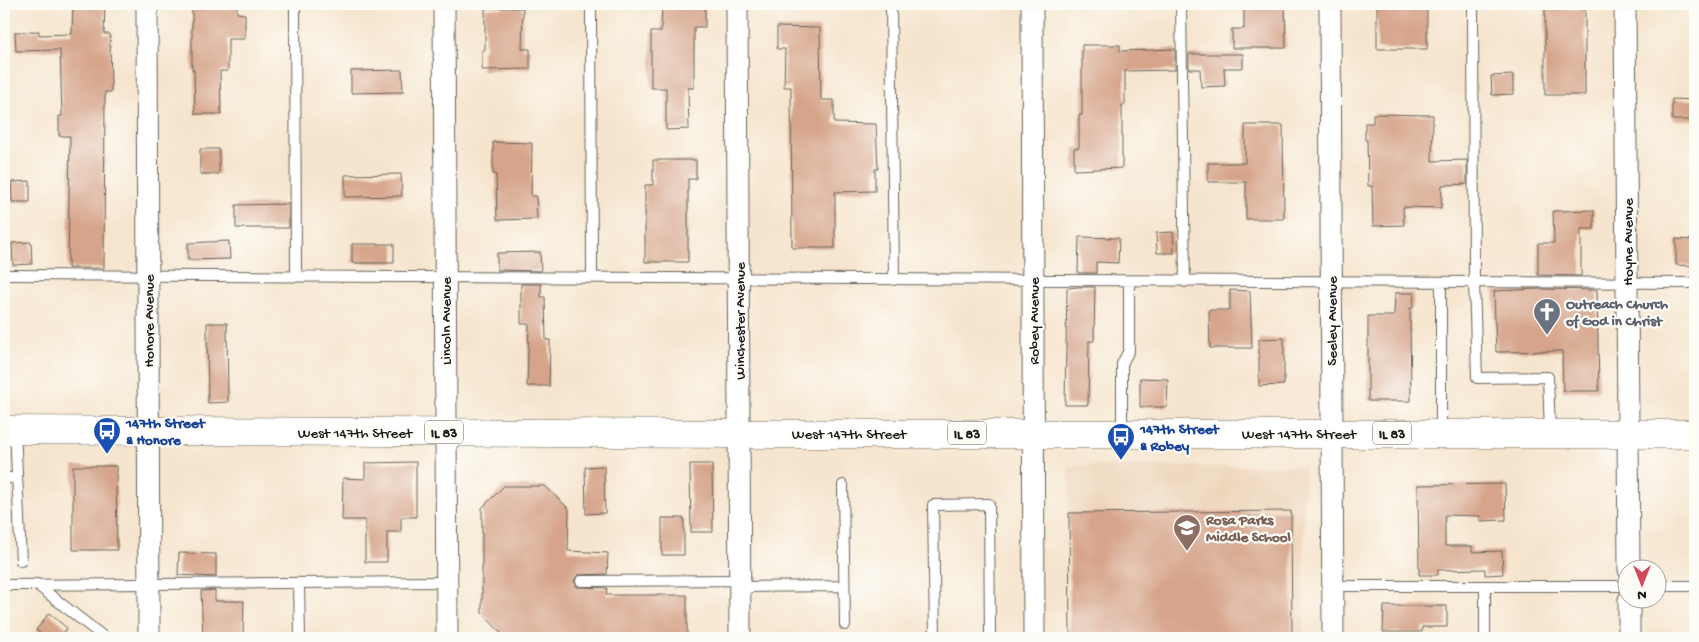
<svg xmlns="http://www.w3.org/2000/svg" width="1699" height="642" font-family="'Gochi Hand',sans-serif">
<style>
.built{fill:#eed6bb}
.building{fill:#d6a48a}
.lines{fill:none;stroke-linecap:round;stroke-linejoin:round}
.lane-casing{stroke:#68625a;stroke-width:12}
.street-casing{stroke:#68625a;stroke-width:23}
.primary-casing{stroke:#68625a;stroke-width:29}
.lane{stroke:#fff;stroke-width:10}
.street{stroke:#fff;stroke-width:21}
.primary{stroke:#fff;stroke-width:28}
.labels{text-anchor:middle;stroke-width:4.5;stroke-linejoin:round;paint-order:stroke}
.shield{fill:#fdfcf7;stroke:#605f5e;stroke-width:1}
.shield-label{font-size:14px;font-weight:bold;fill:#1c1c1c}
.street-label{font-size:15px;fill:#1c1c1c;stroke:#fdfcf7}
.worship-label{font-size:15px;font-weight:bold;fill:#5b616d;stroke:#fdfcf7;text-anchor:start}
.transit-label{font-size:15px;font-weight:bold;fill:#164399;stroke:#fdfcf7;text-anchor:start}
.education-label{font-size:15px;font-weight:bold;fill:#785e54;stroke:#fdfcf7;text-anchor:start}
</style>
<rect width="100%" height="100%" fill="#fdfcf7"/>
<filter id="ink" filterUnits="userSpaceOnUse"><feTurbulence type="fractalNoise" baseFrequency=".02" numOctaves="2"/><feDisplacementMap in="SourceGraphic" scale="10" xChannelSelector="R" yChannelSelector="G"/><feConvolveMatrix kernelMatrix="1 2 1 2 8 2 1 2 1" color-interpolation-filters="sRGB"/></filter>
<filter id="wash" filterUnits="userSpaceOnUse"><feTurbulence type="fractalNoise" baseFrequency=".0096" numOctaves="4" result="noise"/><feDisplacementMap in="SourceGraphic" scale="20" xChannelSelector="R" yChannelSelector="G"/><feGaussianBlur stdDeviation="1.12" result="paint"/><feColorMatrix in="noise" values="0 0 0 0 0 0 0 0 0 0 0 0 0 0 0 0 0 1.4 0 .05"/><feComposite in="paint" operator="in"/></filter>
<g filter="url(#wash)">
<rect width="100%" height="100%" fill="#f6e5ce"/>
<path class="built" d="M1069 466H1304V638H1069Z"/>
<g id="blocks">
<path class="building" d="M73 4H105L104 34H110L111 92H105L104 268H68L70 136H59V116H62L60 50 16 51 15 32 39 31V35L72 34Z
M192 4H237V13L245 14V39H228V71H220L221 114H195L194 70H192Z
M662 4H705V27H694V88H688L689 129 666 130V88H651V32H661Z
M1244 4H1285L1286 48H1232V29H1244Z
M1377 4H1427V49H1377Z
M485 8H523L522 49H530V69L482 70V50H485Z
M1545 9H1585V95H1545Z
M777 27 820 28 821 100H834V123L876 124 878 169H875V191L835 192V248H792L791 87H784L785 49H777Z
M1082 45H1120V51L1175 49V70L1125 71V105H1122V168L1074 170V148H1079V115H1082Z
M1189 54H1243V68H1224L1225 86 1201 87 1200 69H1189Z
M402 70 403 92 351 93V71Z
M1513 75V94L1492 95 1491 76Z
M1672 99 1695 100V120H1672Z
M1373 114 1433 115 1432 161 1467 160V184L1442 185 1441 208 1403 207 1404 225 1373 226 1372 186H1368L1367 140H1365V123H1373Z
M1245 125H1283L1284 219H1246V182H1208V163H1245Z
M493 142 532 143 531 196H536L537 219 497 220 496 174H493Z
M200 149H219V174H200Z
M653 160H696V179H688V262H645V185H653Z
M401 174 402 196 345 197V175Z
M30 181V202H12L11 182Z
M289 204V228H236V205Z
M1594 210V229H1581V276L1538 275V243H1554L1553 211Z
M1173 232 1174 253H1157L1156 233Z
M1079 237 1119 238 1118 263 1096 262V273H1078Z
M1676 239 1695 240V266L1676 265Z
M229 241 230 259 188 260V243Z
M31 242 32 264 13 265 12 243Z
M352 244H394V263H352Z
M540 252 541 271 497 270V253Z
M521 284H541V297H545L546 340H550L549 386H527L529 324H521Z
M1078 287H1095L1094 341H1089L1088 405H1065L1067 288Z
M1538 289 1597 290 1599 391H1563L1562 351 1496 352 1494 291Z
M1230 290 1250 291 1252 348H1210L1209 310H1230Z
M1395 293H1414L1413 308H1410L1411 401H1368V316H1394Z
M207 323H227L228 402 208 403Z
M1284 338V385L1259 386V339Z
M1140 378 1168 379 1167 407H1140Z
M416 462V517H401V532H387V562H365V520H342L343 478 365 479V463Z
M690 464H712L713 532H691Z
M73 466H116L117 550H73Z
M604 466 605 513 586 514 585 467Z
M1505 484 1506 520 1480 521V516L1445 515V546H1472V552L1502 551 1503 574 1485 575V569L1438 570V575H1419L1418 485Z
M504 486H545L569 509 568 551 608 553 607 574 578 575 574 581 577 587 607 588 606 595H687V638H502L501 633 482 613V508Z
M1291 511 1292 638H1070L1069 513Z
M662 518H684V555H662Z
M179 553 216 554V577L178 575Z
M215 590V601H244L243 638H203L201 591Z
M1384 606H1447V627H1422V632H1383Z
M49 613 67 628 59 638H46L36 630Z"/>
</g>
</g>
<g filter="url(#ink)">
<use href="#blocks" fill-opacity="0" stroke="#68625a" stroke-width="1"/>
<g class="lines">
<defs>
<path id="lane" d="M295 4 296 277
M591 4 592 278
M891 4 894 280
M1181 4 1185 282
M1473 4 1474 282 1477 378 1548 377 1550 433
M4 275 1695 283
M1441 282V433
M15 430 21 561
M1122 433V364L1129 350V282
M4 478H17
M843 485 845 625
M581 581 740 580
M299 583 300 638
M36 584 105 638
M4 585 447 582
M1333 586H1626
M1485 586V638
M1656 586H1695
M740 587 844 586
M935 638 933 505 989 504 990 638"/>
<path id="street" d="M147 4 149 638
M444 4 447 638
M737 4 740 638
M1032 4 1034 638
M1330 4 1333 638
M1625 4 1629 570
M1629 600V638"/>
<path id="primary" d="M4 430 739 434H1695"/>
</defs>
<use href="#lane" class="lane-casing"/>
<use href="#street" class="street-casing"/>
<use href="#primary" class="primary-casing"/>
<use href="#lane" class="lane"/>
<use href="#street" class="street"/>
<use href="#primary" class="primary"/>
</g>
</g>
<defs>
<symbol id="church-pin" viewBox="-11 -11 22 30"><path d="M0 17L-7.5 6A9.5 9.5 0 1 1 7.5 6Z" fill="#6b7280" stroke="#fdfcf7"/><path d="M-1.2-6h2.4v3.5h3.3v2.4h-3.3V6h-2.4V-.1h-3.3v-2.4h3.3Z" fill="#fff"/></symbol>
<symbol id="bus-pin" viewBox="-11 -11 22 30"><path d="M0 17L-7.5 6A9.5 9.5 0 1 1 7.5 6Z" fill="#1a4fb4" stroke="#fdfcf7"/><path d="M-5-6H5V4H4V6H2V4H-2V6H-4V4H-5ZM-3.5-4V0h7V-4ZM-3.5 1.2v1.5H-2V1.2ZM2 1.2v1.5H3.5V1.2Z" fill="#fff"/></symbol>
<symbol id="school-pin" viewBox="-11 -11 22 30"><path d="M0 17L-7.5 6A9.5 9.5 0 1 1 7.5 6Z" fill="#8d6e63" stroke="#fdfcf7"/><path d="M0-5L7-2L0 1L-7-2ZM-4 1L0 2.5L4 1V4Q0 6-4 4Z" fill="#fff"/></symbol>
</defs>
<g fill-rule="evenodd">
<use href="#church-pin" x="1531" y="296" width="32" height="43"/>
<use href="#bus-pin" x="91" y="415" width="32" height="43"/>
<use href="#bus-pin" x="1105" y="421" width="32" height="43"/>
<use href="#school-pin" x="1171" y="512" width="32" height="43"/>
</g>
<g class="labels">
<g class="shield">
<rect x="425" y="420.5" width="38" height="23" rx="4"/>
<rect x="948" y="421.5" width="38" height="23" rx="4"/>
<rect x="1373" y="421.5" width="38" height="23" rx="4"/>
</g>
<g class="shield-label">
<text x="444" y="437">IL 83</text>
<text x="967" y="438">IL 83</text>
<text x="1392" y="438">IL 83</text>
</g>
<g class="street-label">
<text transform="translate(1627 242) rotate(-90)" y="5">Hoyne Avenue</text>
<text transform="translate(148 321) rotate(-90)" y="5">Honore Avenue</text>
<text transform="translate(445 321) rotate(-90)" y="5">Lincoln Avenue</text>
<text transform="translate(739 321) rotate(-90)" y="5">Winchester Avenue</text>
<text transform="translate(1033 321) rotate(-90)" y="5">Robey Avenue</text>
<text transform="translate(1331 321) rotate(-90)" y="5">Seeley Avenue</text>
<text x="355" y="437">West 147th Street</text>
<text x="849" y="438">West 147th Street</text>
<text x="1299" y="438">West 147th Street</text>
</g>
<g class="worship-label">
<text x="1566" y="308">Outreach Church<tspan x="1566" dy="17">of God in Christ</tspan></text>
</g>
<g class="transit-label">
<text x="126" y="427">147th Street<tspan x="126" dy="17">&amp; Honore</tspan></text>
<text x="1140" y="433">147th Street<tspan x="1140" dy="17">&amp; Robey</tspan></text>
</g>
<g class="education-label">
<text x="1206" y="524">Rosa Parks<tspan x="1206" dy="17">Middle School</tspan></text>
</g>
</g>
<rect width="1699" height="642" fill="none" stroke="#fdfcf7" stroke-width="20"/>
<g transform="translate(1642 584) rotate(180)"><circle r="24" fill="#fdfcf7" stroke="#a3a29f"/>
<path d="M0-4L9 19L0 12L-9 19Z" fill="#d1495b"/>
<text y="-8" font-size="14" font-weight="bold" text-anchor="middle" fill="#1c1c1c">N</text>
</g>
</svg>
